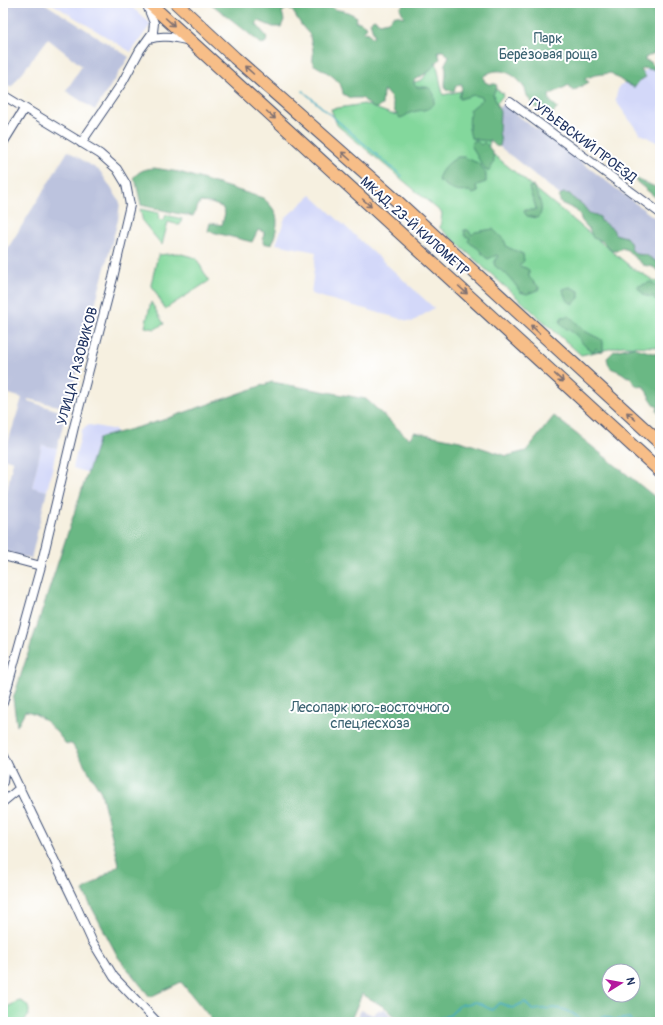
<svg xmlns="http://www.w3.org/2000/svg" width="663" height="1025" font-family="Pangolin,sans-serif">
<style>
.built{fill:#d3d8f9}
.industrial{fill:#bcc3de}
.green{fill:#83d89c;stroke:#4f847d}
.forest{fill:#6ab884;stroke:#427471;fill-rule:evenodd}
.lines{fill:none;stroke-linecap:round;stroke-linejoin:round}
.stream{stroke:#43abc3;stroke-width:1.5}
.minor-casing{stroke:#3c4c72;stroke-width:10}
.highway-casing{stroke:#3c4c72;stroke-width:14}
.minor{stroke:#fff;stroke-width:8}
.highway{stroke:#f7be88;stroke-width:12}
.oneway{stroke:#7e6f71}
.labels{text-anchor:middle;stroke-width:4;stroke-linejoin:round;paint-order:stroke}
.park-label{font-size:14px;fill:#3a6271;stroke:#fff}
.street-label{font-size:14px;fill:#1b2f5e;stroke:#fff}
</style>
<rect width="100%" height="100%" fill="#fff"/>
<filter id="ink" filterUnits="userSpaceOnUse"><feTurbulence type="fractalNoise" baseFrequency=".025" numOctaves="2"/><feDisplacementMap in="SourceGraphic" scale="8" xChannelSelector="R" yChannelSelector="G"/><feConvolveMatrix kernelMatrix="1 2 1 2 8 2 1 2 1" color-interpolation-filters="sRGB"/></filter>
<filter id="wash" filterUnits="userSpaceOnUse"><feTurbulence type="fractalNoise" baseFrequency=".012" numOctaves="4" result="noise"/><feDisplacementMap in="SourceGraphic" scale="16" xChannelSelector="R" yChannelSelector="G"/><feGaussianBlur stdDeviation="0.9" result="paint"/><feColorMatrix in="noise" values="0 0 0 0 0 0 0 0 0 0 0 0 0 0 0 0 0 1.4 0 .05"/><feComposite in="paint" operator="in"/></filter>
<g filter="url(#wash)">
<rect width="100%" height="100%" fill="#f6f0e0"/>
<path class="built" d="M51 3H127L151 24 131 52Z
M660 62V144L639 133 615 100 619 86Z
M311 195 434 308 412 322 311 294 316 252 276 244 285 218Z
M90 425 116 430 118 442 92 474 73 468 82 430 86 426Z
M42 445 57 448 47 491 32 487Z"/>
<path class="industrial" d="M3 3H44L129 57 95 110 66 91 82 66 48 39 11 87 3 82Z
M502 104 572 155 660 222V271L636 256 495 143 499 108Z
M68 151 100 171 120 202 118 220 67 408 28 399V401L66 413 57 448 42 445 32 487 47 491 31 559 3 551V498L6 496 13 461 3 458 22 398 3 392V310L4 301 3 300V256Z
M385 1009 395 1022H356L361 1010 373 1015 377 1011Z"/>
<path class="green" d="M436 61 443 95 488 85 504 94 497 103 488 150 631 267 660 284V347L623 346 581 355 440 228 442 213 337 125 331 109 364 104 391 114 401 115 423 91 411 83 422 80Z
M140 209 159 213 158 219 164 220 166 215 182 219 180 225 168 222 162 245 143 222Z
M178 253 196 258 209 281 165 309 151 284 158 255Z
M151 302 164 324 155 329 145 327Z
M20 1001C32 1004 32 1019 20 1022 15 1023 8 1022 3 1022V1009L17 1002Z"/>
<path class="forest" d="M210 3H329C333 12 340 9 347 12 350 13 354 15 357 17L355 22H360L367 27 363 32 369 33 372 38 374 35 370 22 374 19 380 23 388 21 395 15 404 17 400 8 405 3H655L657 7V22L660 28V47L656 52 645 58V60L651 62 655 68 654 70 642 68 641 70 646 77 639 81 635 87H633L622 81 611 73 595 75 584 79 589 82 573 91 569 85 549 95 550 101 558 108 550 116C545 113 537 110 534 105 532 103 530 100 528 98 526 94 526 89 523 86 514 72 496 65 483 77L485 82 489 84H496L497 88 493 94 500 112 499 131 501 142 500 146C496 148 494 144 491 141L479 140 471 138 469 129 470 110 483 99 482 97 474 95 460 99 459 97 462 88V84H460L456 86 454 91 446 90C443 82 448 75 445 64L449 56 443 51H438L440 59 427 73 414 80V84L417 87C420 87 424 87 427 87 435 90 438 103 430 108 424 111 415 110 408 114 405 116 404 117 400 118L395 112 391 98 385 91H383L382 105 377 108H373L362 98H350L343 94C342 78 325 72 313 64 312 58 314 56 313 51 313 45 310 41 310 35L302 26 292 10 288 8 282 12 284 20 281 27H273L259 21 256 24 266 36 267 40 265 43 261 44C244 29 227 16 210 3Z
M474 141H477L481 145 484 142C494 151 498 161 488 172 483 167 474 152 471 144Z
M458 157H464L480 164 486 174V182L477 185 476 187 478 192 473 194 469 191C453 194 451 188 438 180 440 170 449 162 458 157Z
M154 168 179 172 263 198C282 214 278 224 272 245L263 243 264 232 258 230 252 242 208 231 210 223 222 225 225 213 222 207 211 203 200 202 193 216 175 213 141 205 136 182 133 178C139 171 144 169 154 168Z
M634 178 660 189V201L637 182Z
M533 186C537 194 547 211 537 218L527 216 524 212 525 210H535L536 208C534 200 530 195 529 187Z
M564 193 570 194 575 200 582 204 589 213 596 215 600 217 601 221 613 229 615 234 626 237 630 242 632 250 636 254 646 255 660 264V272L653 267 643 265 627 250 622 248 616 251H612L602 241 593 238 589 229 582 221 579 214 576 210 561 203 559 198 561 194Z
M493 229 504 240 507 247 523 254 524 261 519 266 526 268 529 270V277L537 285 540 289 527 294 520 292C516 285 511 279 506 274 503 271 498 269 495 266L494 263 498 256 497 255 488 259C481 255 482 251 476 247 473 245 470 244 468 241L470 238 465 236 464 230H468L472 235 475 232Z
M651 282 660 288V305L653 297 645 296 637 287 639 286Z
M570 287 579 291V298L573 304C566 301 564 296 563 289Z
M568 316C575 319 577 325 583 329 589 335 597 336 603 341V351L600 352 596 348 594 352C582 346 583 342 575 334 569 329 564 329 560 322L562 317Z
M632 347 660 355V414L657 411 658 407C652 404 647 391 643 386L639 387C631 382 634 382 630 376L628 377C625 376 623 373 620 372 610 367 610 371 607 358L614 351Z
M272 382 366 399 409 439 414 432 460 441 507 456 526 451 554 416 660 501V1022H401L386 1008 362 994 350 1022H214L181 982 150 997 118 957 83 891 119 865 101 792 72 744H66C56 731 42 713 25 711L17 726 13 699 99 438 160 421ZM609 971H633V995H609Z"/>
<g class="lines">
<path class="stream" d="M303 91 378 156 402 176
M418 1020 423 1019 432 1022 443 1017 450 1015 460 1005 476 1002 492 1010 499 1003 512 1008 525 1002 532 1010C554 1008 565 1004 583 1022
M589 1022 604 1016 615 1020 629 1018 632 1022"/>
</g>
</g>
<g filter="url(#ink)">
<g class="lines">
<defs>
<path id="minor" d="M149 39C163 34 176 38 190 41
M3 95 100 154 117 169 126 184 130 205 113 278 74 427 41 566 3 703
M510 102 660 213
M3 143 24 109
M81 143 122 83 140 50 153 32 154 23 146 3
M3 556 41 566
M3 754 73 899 92 941 114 977 157 1022
M3 782 5 760
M3 802 20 788"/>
<path id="highway" d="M149 3 660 471
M176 3 235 58 397 201 660 443"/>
</defs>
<use href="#minor" class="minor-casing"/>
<use href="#highway" class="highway-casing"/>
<use href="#minor" class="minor"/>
<use href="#highway" class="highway"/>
</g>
<defs><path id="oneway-shaft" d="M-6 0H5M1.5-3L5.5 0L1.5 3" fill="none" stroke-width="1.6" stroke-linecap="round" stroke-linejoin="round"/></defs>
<g class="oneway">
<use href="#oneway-shaft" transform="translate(170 22) rotate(42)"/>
<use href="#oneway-shaft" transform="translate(249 70) rotate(-138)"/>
<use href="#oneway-shaft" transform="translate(271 115) rotate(42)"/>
<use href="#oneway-shaft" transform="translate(346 156) rotate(-138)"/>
<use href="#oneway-shaft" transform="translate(367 203) rotate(42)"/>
<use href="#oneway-shaft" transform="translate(463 290) rotate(42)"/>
<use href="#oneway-shaft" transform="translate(535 329) rotate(-137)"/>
<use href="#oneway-shaft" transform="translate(559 378) rotate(43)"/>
<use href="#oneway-shaft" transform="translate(631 416) rotate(-138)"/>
</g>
</g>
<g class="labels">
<g class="park-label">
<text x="548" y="43">Парк<tspan x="548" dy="16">Берёзовая роща</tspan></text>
<text x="370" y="712">Лесопарк юго-восточного<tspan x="370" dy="16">спецлесхоза</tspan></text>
</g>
<g class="street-label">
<text transform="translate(583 140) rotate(37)" y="5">ГУРЬЕВСКИЙ ПРОЕЗД</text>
<text transform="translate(415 226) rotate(42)" y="5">МКАД, 23-Й КИЛОМЕТР</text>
<text transform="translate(77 366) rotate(-75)" y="5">УЛИЦА ГАЗОВИКОВ</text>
</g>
</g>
<rect width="663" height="1025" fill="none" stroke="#fff" stroke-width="16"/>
<g transform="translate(621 983) rotate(79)"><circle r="19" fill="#ffffff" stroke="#a4acbf"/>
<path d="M0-3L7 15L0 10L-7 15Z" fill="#b5179e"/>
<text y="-6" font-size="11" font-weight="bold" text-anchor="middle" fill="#1b2f5e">N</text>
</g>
</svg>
